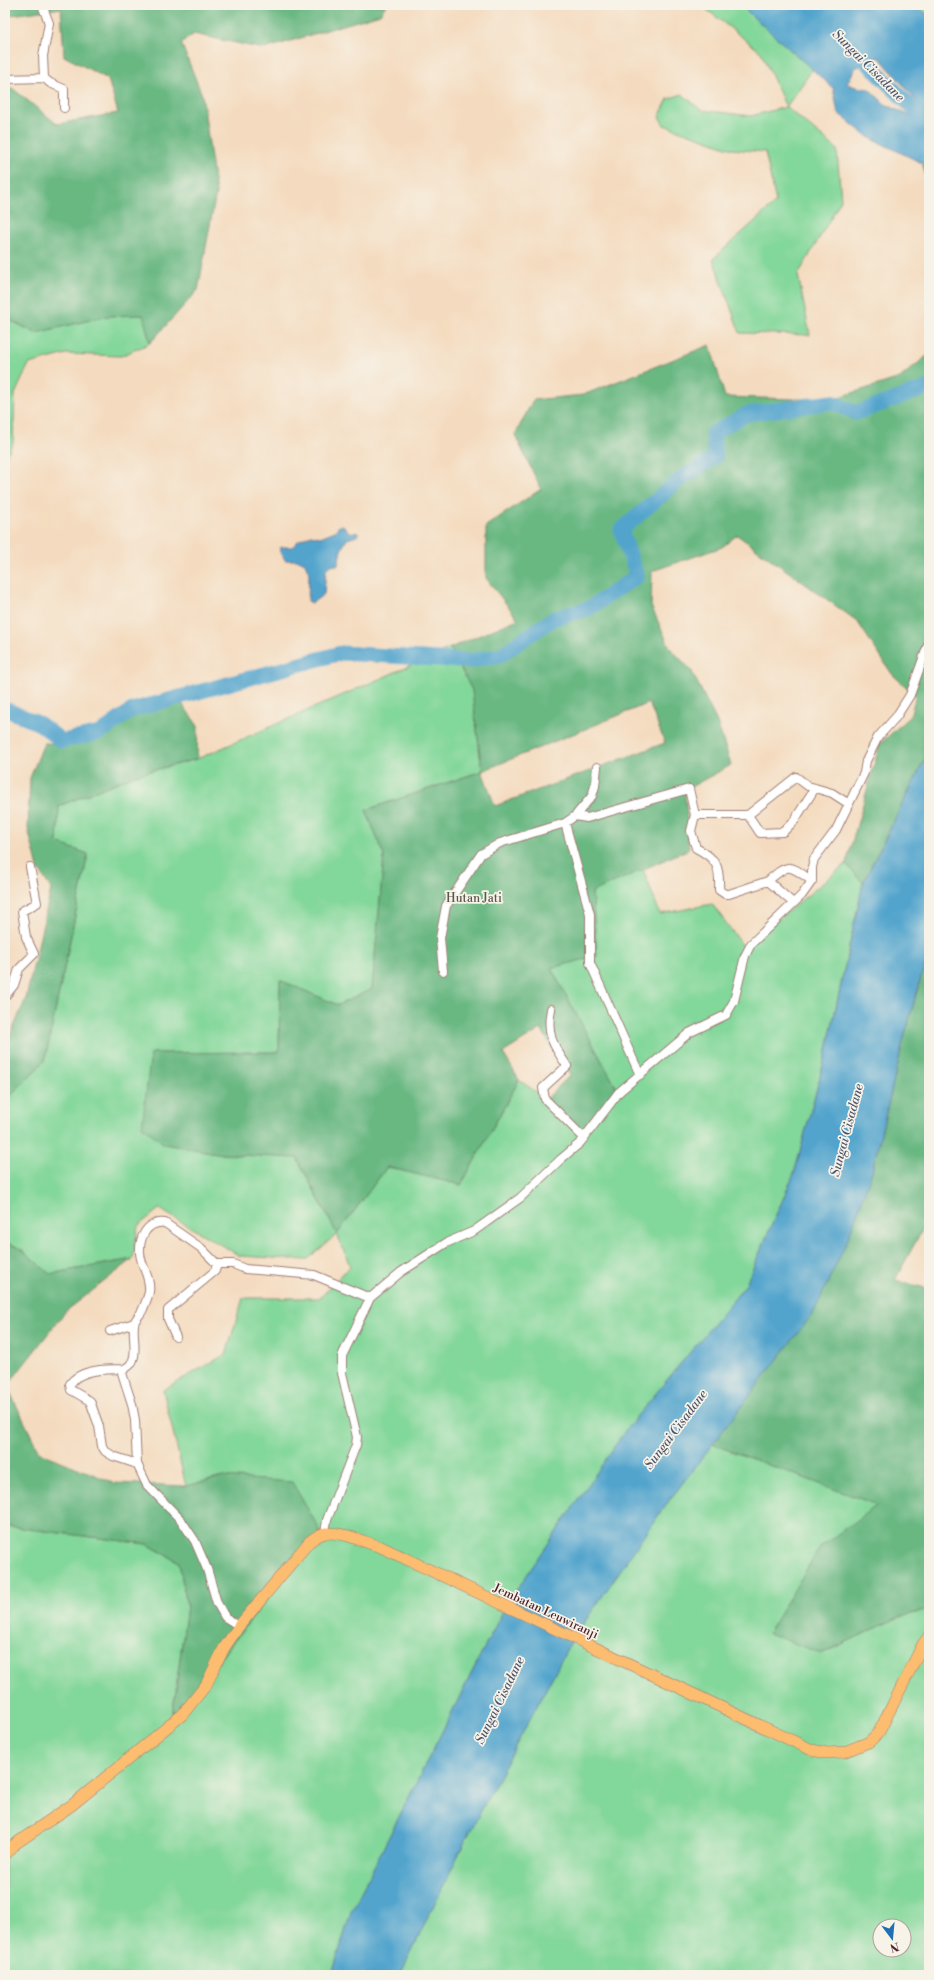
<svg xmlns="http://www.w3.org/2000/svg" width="934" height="1980" font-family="'Libre Bodoni',serif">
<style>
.green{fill:#82d79a;stroke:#667b62;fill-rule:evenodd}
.forest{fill:#69b882;stroke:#5a6c56;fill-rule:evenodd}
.water{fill:#53a4cd;stroke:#4e627c}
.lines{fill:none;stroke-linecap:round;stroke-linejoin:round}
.river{stroke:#53a4cd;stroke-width:15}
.minor-casing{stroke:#9f7d75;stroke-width:10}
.major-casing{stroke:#9f7d75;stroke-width:12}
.minor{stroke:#fff;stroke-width:8}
.major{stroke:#fcbd6f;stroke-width:11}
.labels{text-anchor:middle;stroke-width:3.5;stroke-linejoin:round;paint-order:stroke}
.park-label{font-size:12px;fill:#5b564c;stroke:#f7f3e8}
.street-label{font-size:12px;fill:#4a1f2b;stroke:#f7f3e8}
.water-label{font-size:13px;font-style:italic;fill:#4e546c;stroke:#f7f3e8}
</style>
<rect width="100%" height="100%" fill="#f7f3e8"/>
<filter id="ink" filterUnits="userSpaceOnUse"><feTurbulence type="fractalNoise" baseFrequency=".025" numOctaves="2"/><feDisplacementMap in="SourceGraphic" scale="8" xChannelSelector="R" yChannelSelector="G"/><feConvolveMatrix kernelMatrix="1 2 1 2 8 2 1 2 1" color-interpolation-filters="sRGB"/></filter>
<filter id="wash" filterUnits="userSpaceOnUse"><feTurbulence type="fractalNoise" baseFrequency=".012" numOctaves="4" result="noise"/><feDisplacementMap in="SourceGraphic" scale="16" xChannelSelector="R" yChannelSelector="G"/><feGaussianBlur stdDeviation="0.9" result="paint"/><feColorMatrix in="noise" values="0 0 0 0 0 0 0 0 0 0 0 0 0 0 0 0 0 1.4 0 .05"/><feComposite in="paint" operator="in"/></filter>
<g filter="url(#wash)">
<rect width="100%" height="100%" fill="#f4dbbf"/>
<path class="green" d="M701 5H740L813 69 786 107 837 149 841 200 798 275 810 335 740 333 713 259 776 202 765 152 732 149 664 125 659 117 668 99 682 94 701 110 751 116 786 107 761 52Z
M915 5H929V16Z
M144 315 150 343 121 356 66 354 29 364 15 394 13 443 5 458V318L36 333 107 316Z
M450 648 472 690 482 771 366 810 384 856 372 989 338 1005 280 981 279 1052 151 1053 164 1144 223 1154 297 1158 337 1234 387 1167 461 1185 519 1080 546 1099 616 1087 551 968 597 956 592 892 643 869 660 914 712 904 744 947 846 864 863 883 825 1058 794 1174 745 1286 708 1332 505 1607 351 1912 332 1975H5V1526L147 1544 179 1562 187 1606 172 1717 223 1477 186 1486 163 1390 226 1354 243 1298H320L350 1266 337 1234 307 1260 240 1256 159 1209 138 1226 133 1259 49 1274 20 1248 5 1242V1101L45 1060 88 854 57 843 59 806 135 775 197 759Z
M712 1444 878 1505 820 1547 821 1654 897 1618 929 1609V1975H400L467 1837 572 1640 662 1510ZM880 1926H904V1950H880Z"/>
<path class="forest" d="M5 5H386L380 14 264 49 194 34 181 43 202 95 216 193 198 290 150 343 143 315 107 316 36 333 5 318V92L12 88 57 124 118 113 108 79 64 56 61 8 5 16Z
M922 163 929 170V189Z
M710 345 725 397 830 400 900 378 928 355 929 352V751L863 883 846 864 880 744 910 716 916 696 892 674 857 621 737 535 722 547 652 571 651 606 670 648 691 670 717 722 731 765 685 790 689 849 592 892 597 956 551 968 616 1087 580 1136 546 1099 570 1075 541 1029 503 1053 519 1080 461 1185 387 1167 337 1234 297 1158 223 1154 164 1144 142 1126 151 1053 279 1052 280 980 338 1005 372 989 384 856 366 810 482 771 472 690 450 648 518 619 486 578V526L541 489 515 435 533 400 583 395ZM649 703 665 743 495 806 482 771Z
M175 694 198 726 197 759 135 775 59 806 57 843 88 854 45 1060 5 1101V1048L26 998 51 889 38 868 28 828 30 778 44 743 70 744 140 702Z
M929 949V1217L895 1280 929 1289V1609L897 1618 821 1654 768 1633 820 1547 877 1505 712 1444 763 1377 872 1171 906 1030Z
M5 1242 20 1248 50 1274 133 1259 65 1312 7 1386 39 1452 114 1483 186 1486 223 1477 292 1482 321 1532 172 1719 187 1606 179 1562 147 1544 5 1526Z"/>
<path class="water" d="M740 5H915L929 16V115L879 57 855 68 847 84 856 87 869 89 885 104 929 125V170L922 163 868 137 838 113 833 88Z
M343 525 349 532 359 533 357 536 347 539 341 550 338 565H330L326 570 324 594 312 603 308 601 309 573 305 563 299 560H285L280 550 281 547H292L298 541 311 535 320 537 335 531 338 527Z
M929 751V949L906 1030 872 1171 848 1239 814 1312 662 1510 572 1640 467 1837 400 1975H332L351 1912 505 1607 627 1428 745 1286 794 1174 825 1058 863 883Z"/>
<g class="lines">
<path class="river" d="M852 48 929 124
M5 709 40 724 62 741 100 733 132 710 341 653 470 661 500 655 553 619 590 608 637 576 621 530 678 481 715 457 713 433 747 414 832 402 856 413 929 387"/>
</g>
</g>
<g filter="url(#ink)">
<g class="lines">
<defs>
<path id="minor" d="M42 5 49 23 43 56 44 78 50 83 64 89V108
M5 79 44 78
M695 815 691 831 696 848C717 859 720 866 719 890L725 894H729L768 881 793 903
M748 815 760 833 783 832 794 821 815 788
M575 816 587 818 689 789 695 815H748L796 777 808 786 832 793 849 804
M565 823 590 914V963L640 1075
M768 881C790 862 789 865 812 881
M443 971 440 938 446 906 481 854 500 843 565 823 575 816 592 796 595 786 597 767
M5 996 14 985 19 969 34 954 26 937 22 911 37 903 30 867
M551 1009C546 1035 553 1045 567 1066L543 1088 545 1099 584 1138
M110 1331 134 1323
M176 1337 168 1319V1310L215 1271 217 1264
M124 1369C107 1369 80 1369 70 1384L71 1390 90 1401 99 1426 102 1446 105 1451 113 1456 137 1464
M325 1533 327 1520 356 1445 357 1437 342 1373V1356L370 1298 401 1272 446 1243 474 1231 520 1198 561 1159 580 1143 619 1092 689 1033 726 1015 734 1001 745 956 751 944 802 895 812 881V867L814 859 836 830 864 773 866 761 878 737 896 717 910 695 929 642
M239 1626 225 1617 217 1603 207 1569 195 1541 181 1520 147 1485 137 1464 135 1420 132 1404 122 1373 124 1369C141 1362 132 1340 134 1325 134 1319 141 1315 143 1309 145 1304 148 1297 149 1292 151 1277 141 1267 140 1253 139 1238 147 1220 165 1223L201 1248 217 1264H233L245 1269 314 1275 370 1298"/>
<path id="major" d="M5 1855 15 1844 72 1805 182 1715 206 1685 224 1648 239 1626 309 1542C314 1538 319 1534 326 1533 344 1532 364 1542 381 1547L812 1750 827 1753 844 1752 869 1742 879 1732 923 1644 929 1636"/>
</defs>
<use href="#minor" class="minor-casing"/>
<use href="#major" class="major-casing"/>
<use href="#minor" class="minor"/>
<use href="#major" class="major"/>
</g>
</g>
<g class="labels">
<g class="park-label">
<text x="474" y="902">Hutan Jati</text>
</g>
<g class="street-label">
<text transform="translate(546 1611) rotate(25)" y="4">Jembatan Leuwiranji</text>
</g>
<g class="water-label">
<text transform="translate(869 65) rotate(45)" y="5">Sungai Cisadane</text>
<text transform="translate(846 1130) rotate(-75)" y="5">Sungai Cisadane</text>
<text transform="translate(675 1429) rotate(-53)" y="5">Sungai Cisadane</text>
<text transform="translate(499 1700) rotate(-64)" y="5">Sungai Cisadane</text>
</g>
</g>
<rect width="934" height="1980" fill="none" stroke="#f7f3e8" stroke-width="20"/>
<g transform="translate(892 1938) rotate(164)"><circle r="19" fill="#f7f3e8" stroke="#b29e9c"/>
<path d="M0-3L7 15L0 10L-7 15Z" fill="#1f6fb2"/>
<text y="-6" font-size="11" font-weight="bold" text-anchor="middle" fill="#4a1f2b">N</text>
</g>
</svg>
